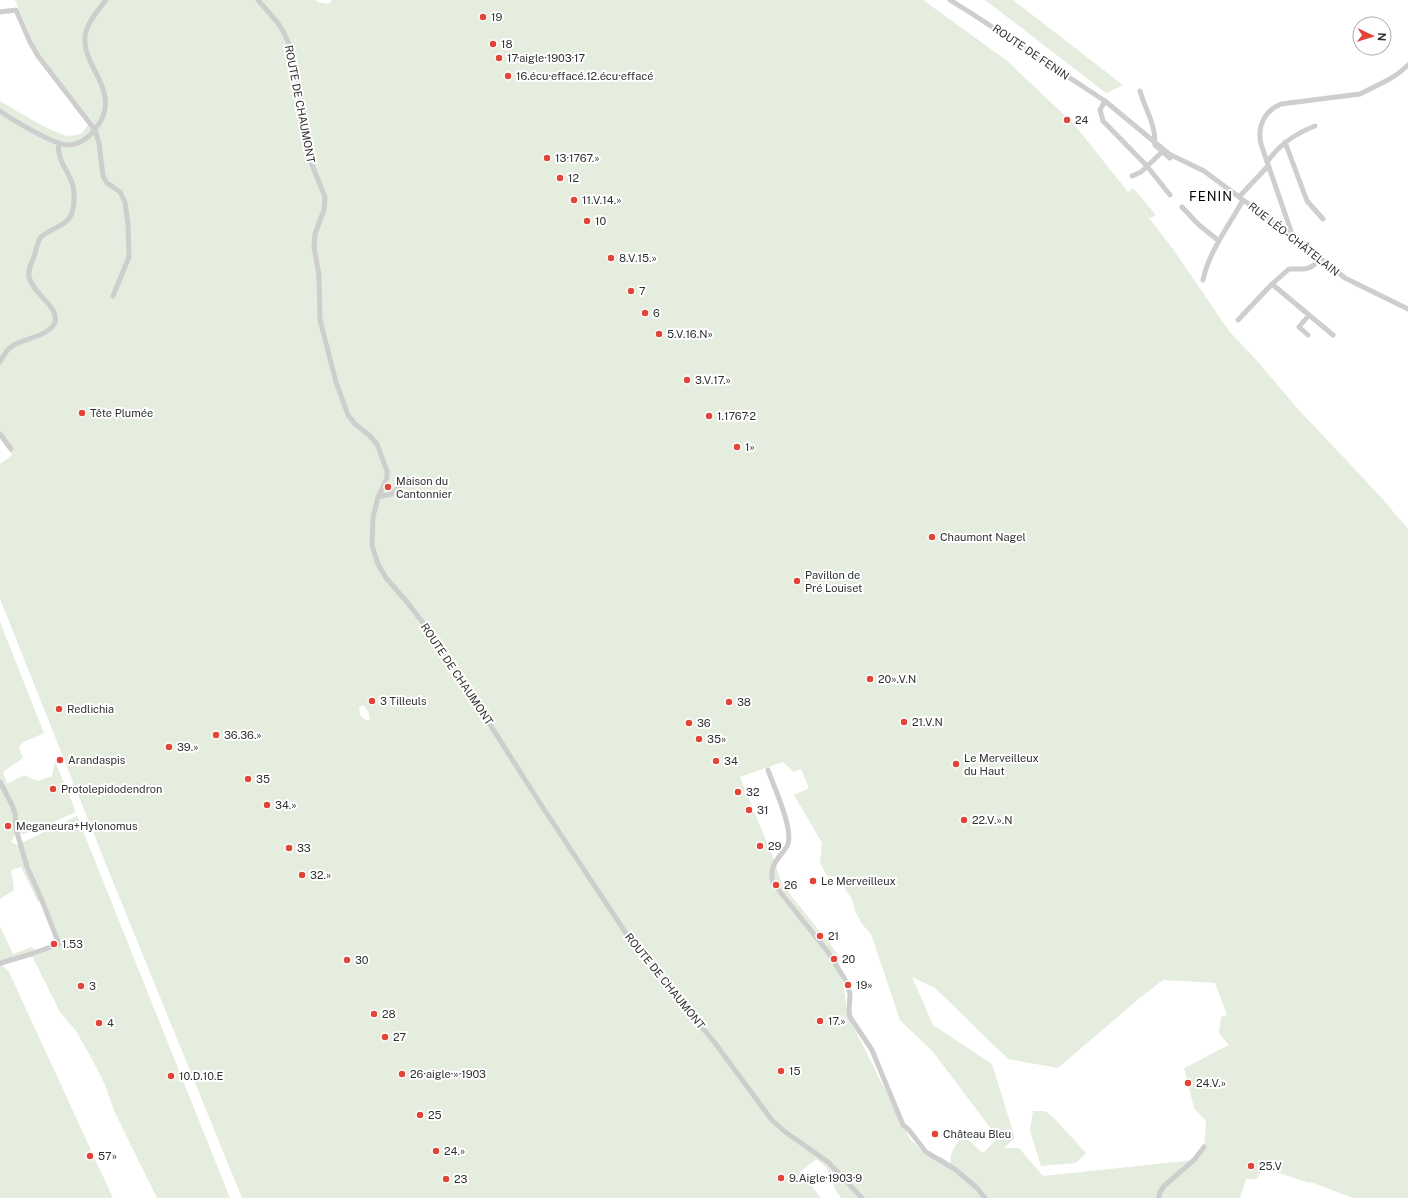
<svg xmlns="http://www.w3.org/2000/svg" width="1408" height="1198" font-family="'Public Sans',sans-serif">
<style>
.green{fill:#e5eddf;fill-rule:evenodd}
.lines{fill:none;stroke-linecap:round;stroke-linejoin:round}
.minor{stroke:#cecece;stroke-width:5}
.poi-dot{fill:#e24438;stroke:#fff;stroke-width:1.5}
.labels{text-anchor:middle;stroke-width:4;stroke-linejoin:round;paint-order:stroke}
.poi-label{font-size:11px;fill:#313131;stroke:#fff;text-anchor:start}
.street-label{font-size:11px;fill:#313131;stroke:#fff}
.quarter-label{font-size:13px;letter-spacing:1px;fill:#000;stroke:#fff}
</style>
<rect width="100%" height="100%" fill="#fff"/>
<path class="green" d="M15 0H316L317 2 329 4 332 0H923L1006 60 1074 124 1128 192 1133 188 1156 215 1150 218 1139 205 1173 249 1229 331 1258 362 1298 409 1379 495 1408 529V1198H1353L1311 1182 1310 1183 1263 1168 1257 1179H1246L1240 1198H841L835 1189 826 1167 816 1159 800 1172 821 1198H242L111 877 0 599V464L12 455 0 438V101C19 112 43 128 64 135 70 137 76 135 82 133L91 121 39 56ZM363 705C367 710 371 714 369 721L364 719 360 715 359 707ZM783 762 794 772 801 769 809 788 794 795 822 843 820 863 827 876 837 877 852 899 855 911 862 924 871 934 900 1020 933 1052 998 1138 983 1153 964 1136C954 1146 952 1149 950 1163L942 1157 927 1156 910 1139 848 1016 844 988 837 953 782 884 773 857 740 777ZM912 977 935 988 1008 1059 1058 1068 1141 997 1163 980 1215 983 1227 1015 1221 1017 1219 1033 1229 1045 1184 1068 1194 1108 1206 1121 1204 1147 1194 1160 1043 1176 1019 1148H1007L1005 1147 1015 1138 992 1064 933 1025Z
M985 0H1013L1123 85 1106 93Z
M0 622 44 733 22 743 19 748 23 758 3 772 7 784 24 775 38 781 52 776 55 761 76 812 31 832 14 836 11 842 17 845 77 816 230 1198H157L115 1113 105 1085 92 1059 76 1031 60 1012 31 954 1 964 9 972 113 1198H0V926L13 954 32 947 39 953 61 945 44 901 38 902 21 867 11 870 14 890 0 899Z
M1033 1111H1045L1053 1117 1086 1153 1076 1163 1041 1166 1030 1131Z"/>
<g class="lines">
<path class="minor" d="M258 0 278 23 283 31 289 44 293 58 305 118 309 157 325 197 324 210 315 234 314 247 319 275 320 320 336 382 348 415 355 424 369 435 377 444 387 471V478L378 497 373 517 372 545 377 562 386 578 407 602 437 641 536 797 635 947 715 1043 771 1119 784 1131 828 1162 862 1198
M950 0 974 15 1105 101 1169 154 1204 171 1281 228 1345 278 1408 309
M0 12 16 10 30 42 38 56 95 130 99 143 103 176 107 183 120 192 125 202 128 224 129 257 113 296
M1140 91C1145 109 1155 123 1155 142
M1105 101 1100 110 1103 121 1147 166 1170 195
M0 111C13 120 54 145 68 145 79 145 90 137 96 128 103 120 107 108 105 97 102 76 83 59 85 37 86 23 98 11 106 0
M1285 142 1307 201 1323 219
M1155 145 1170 158
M1267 162C1279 145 1296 133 1315 126
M1132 176 1141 172 1162 152
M1239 197 1268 166
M1182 207 1199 225 1219 241
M1293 237 1261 144C1257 127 1264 111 1281 104L1360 94 1388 80 1399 73 1408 65
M1203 280C1209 251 1229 226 1243 200
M1272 284 1333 335
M1238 320 1272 284 1289 269C1304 269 1310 271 1320 259
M1308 335 1299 327 1309 315
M0 362C3 356 8 348 14 345 28 337 46 337 55 323 59 305 34 296 29 277 28 269 31 264 34 257 36 251 37 242 41 237 50 228 67 227 72 213 75 204 75 189 71 180 66 168 56 157 59 143
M0 434 11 449
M378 497 392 494 407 478
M768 770C774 787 793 827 788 844 787 847 784 850 783 852 775 861 769 870 773 883L828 952 846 981 850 994 849 1011 850 1017 872 1050 903 1125 909 1130 926 1152 956 1170 977 1188 985 1198
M0 782 12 805 15 813 16 829 27 867 41 898 59 944 31 954 1 963H0
M1159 1198 1160 1192 1164 1186 1194 1160 1204 1147"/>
</g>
<g class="poi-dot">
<circle cx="483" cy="17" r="4"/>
<circle cx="493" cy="44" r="4"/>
<circle cx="499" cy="58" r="4"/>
<circle cx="508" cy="76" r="4"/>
<circle cx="1067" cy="120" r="4"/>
<circle cx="547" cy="158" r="4"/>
<circle cx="560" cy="178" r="4"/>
<circle cx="574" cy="200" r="4"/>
<circle cx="587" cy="221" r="4"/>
<circle cx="611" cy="258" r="4"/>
<circle cx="631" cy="291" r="4"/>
<circle cx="645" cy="313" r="4"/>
<circle cx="659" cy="334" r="4"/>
<circle cx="687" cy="380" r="4"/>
<circle cx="82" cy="413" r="4"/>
<circle cx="709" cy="416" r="4"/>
<circle cx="737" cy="447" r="4"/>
<circle cx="388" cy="487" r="4"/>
<circle cx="932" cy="537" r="4"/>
<circle cx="797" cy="581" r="4"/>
<circle cx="870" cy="679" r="4"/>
<circle cx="372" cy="701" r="4"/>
<circle cx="729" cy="702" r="4"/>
<circle cx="59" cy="709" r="4"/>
<circle cx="904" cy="722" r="4"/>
<circle cx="689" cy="723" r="4"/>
<circle cx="216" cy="735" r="4"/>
<circle cx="699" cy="739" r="4"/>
<circle cx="169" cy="747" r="4"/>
<circle cx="60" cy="760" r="4"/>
<circle cx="716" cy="761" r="4"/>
<circle cx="956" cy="764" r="4"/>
<circle cx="248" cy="779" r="4"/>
<circle cx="53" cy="789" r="4"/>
<circle cx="738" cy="792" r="4"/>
<circle cx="267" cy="805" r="4"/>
<circle cx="749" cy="810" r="4"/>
<circle cx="964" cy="820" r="4"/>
<circle cx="8" cy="826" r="4"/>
<circle cx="760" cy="846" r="4"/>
<circle cx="289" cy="848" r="4"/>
<circle cx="302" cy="875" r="4"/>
<circle cx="813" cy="881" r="4"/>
<circle cx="776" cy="885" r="4"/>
<circle cx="820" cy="936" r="4"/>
<circle cx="54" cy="944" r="4"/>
<circle cx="834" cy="959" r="4"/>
<circle cx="347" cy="960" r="4"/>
<circle cx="848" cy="985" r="4"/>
<circle cx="81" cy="986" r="4"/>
<circle cx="374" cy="1014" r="4"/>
<circle cx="820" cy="1021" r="4"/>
<circle cx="99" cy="1023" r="4"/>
<circle cx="385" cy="1037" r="4"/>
<circle cx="781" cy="1071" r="4"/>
<circle cx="402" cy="1074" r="4"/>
<circle cx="171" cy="1076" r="4"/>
<circle cx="1188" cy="1083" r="4"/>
<circle cx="420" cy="1115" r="4"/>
<circle cx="935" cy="1134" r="4"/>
<circle cx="436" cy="1151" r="4"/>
<circle cx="90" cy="1156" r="4"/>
<circle cx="1251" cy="1166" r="4"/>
<circle cx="781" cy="1178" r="4"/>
<circle cx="446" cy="1179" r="4"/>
</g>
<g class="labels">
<g class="poi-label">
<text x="491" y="21">19</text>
<text x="501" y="48">18</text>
<text x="507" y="62">17·aigle·1903·17</text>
<text x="516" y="80">16.écu·effacé.12.écu·effacé</text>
<text x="1075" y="124">24</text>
<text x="555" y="162">13·1767.»</text>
<text x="568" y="182">12</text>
<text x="582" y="204">11.V.14.»</text>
<text x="595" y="225">10</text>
<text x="619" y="262">8.V.15.»</text>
<text x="639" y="295">7</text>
<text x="653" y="317">6</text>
<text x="667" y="338">5.V.16.N»</text>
<text x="695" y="384">3.V.17.»</text>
<text x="90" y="417">Tête Plumée</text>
<text x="717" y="420">1.1767·2</text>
<text x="745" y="451">1»</text>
<text x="396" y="485">Maison du<tspan x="396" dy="13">Cantonnier</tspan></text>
<text x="940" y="541">Chaumont Nagel</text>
<text x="805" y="579">Pavillon de<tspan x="805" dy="13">Pré Louiset</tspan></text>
<text x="878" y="683">20».V.N</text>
<text x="380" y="705">3 Tilleuls</text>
<text x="737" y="706">38</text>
<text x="67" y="713">Redlichia</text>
<text x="912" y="726">21.V.N</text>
<text x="697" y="727">36</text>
<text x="224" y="739">36.36.»</text>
<text x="707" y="743">35»</text>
<text x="177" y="751">39.»</text>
<text x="964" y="762">Le Merveilleux<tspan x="964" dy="13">du Haut</tspan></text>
<text x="68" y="764">Arandaspis</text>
<text x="724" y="765">34</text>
<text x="256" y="783">35</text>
<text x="61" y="793">Protolepidodendron</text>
<text x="746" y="796">32</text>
<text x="275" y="809">34.»</text>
<text x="757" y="814">31</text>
<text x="972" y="824">22.V.».N</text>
<text x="16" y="830">Meganeura+Hylonomus</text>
<text x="768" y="850">29</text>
<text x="297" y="852">33</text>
<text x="310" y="879">32.»</text>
<text x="821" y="885">Le Merveilleux</text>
<text x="784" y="889">26</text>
<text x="828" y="940">21</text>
<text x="62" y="948">1.53</text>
<text x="842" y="963">20</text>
<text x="355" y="964">30</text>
<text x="856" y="989">19»</text>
<text x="89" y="990">3</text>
<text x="382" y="1018">28</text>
<text x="828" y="1025">17.»</text>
<text x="107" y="1027">4</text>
<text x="393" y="1041">27</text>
<text x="789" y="1075">15</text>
<text x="410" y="1078">26·aigle·»·1903</text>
<text x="179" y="1080">10.D.10.E</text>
<text x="1196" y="1087">24.V.»</text>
<text x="428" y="1119">25</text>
<text x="943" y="1138">Château Bleu</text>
<text x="444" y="1155">24.»</text>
<text x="98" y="1160">57»</text>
<text x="1259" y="1170">25.V</text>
<text x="789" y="1182">9.Aigle·1903·9</text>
<text x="454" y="1183">23</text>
</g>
<g class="street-label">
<text transform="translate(1031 52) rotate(34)" y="4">ROUTE DE FENIN</text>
<text transform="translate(300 104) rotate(79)" y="4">ROUTE DE CHAUMONT</text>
<text transform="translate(1294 239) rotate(38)" y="4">RUE LÉO-CHÂTELAIN</text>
<text transform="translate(457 674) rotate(56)" y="4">ROUTE DE CHAUMONT</text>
<text transform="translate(665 981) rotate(51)" y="4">ROUTE DE CHAUMONT</text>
</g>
<g class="quarter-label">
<text x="1211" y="201">FENIN</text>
</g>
</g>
<g transform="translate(1372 36) rotate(94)"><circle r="19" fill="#ffffff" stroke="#adadad"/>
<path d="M0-3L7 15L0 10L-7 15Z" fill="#e24438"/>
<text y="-6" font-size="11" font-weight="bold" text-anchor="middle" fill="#313131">N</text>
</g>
</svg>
